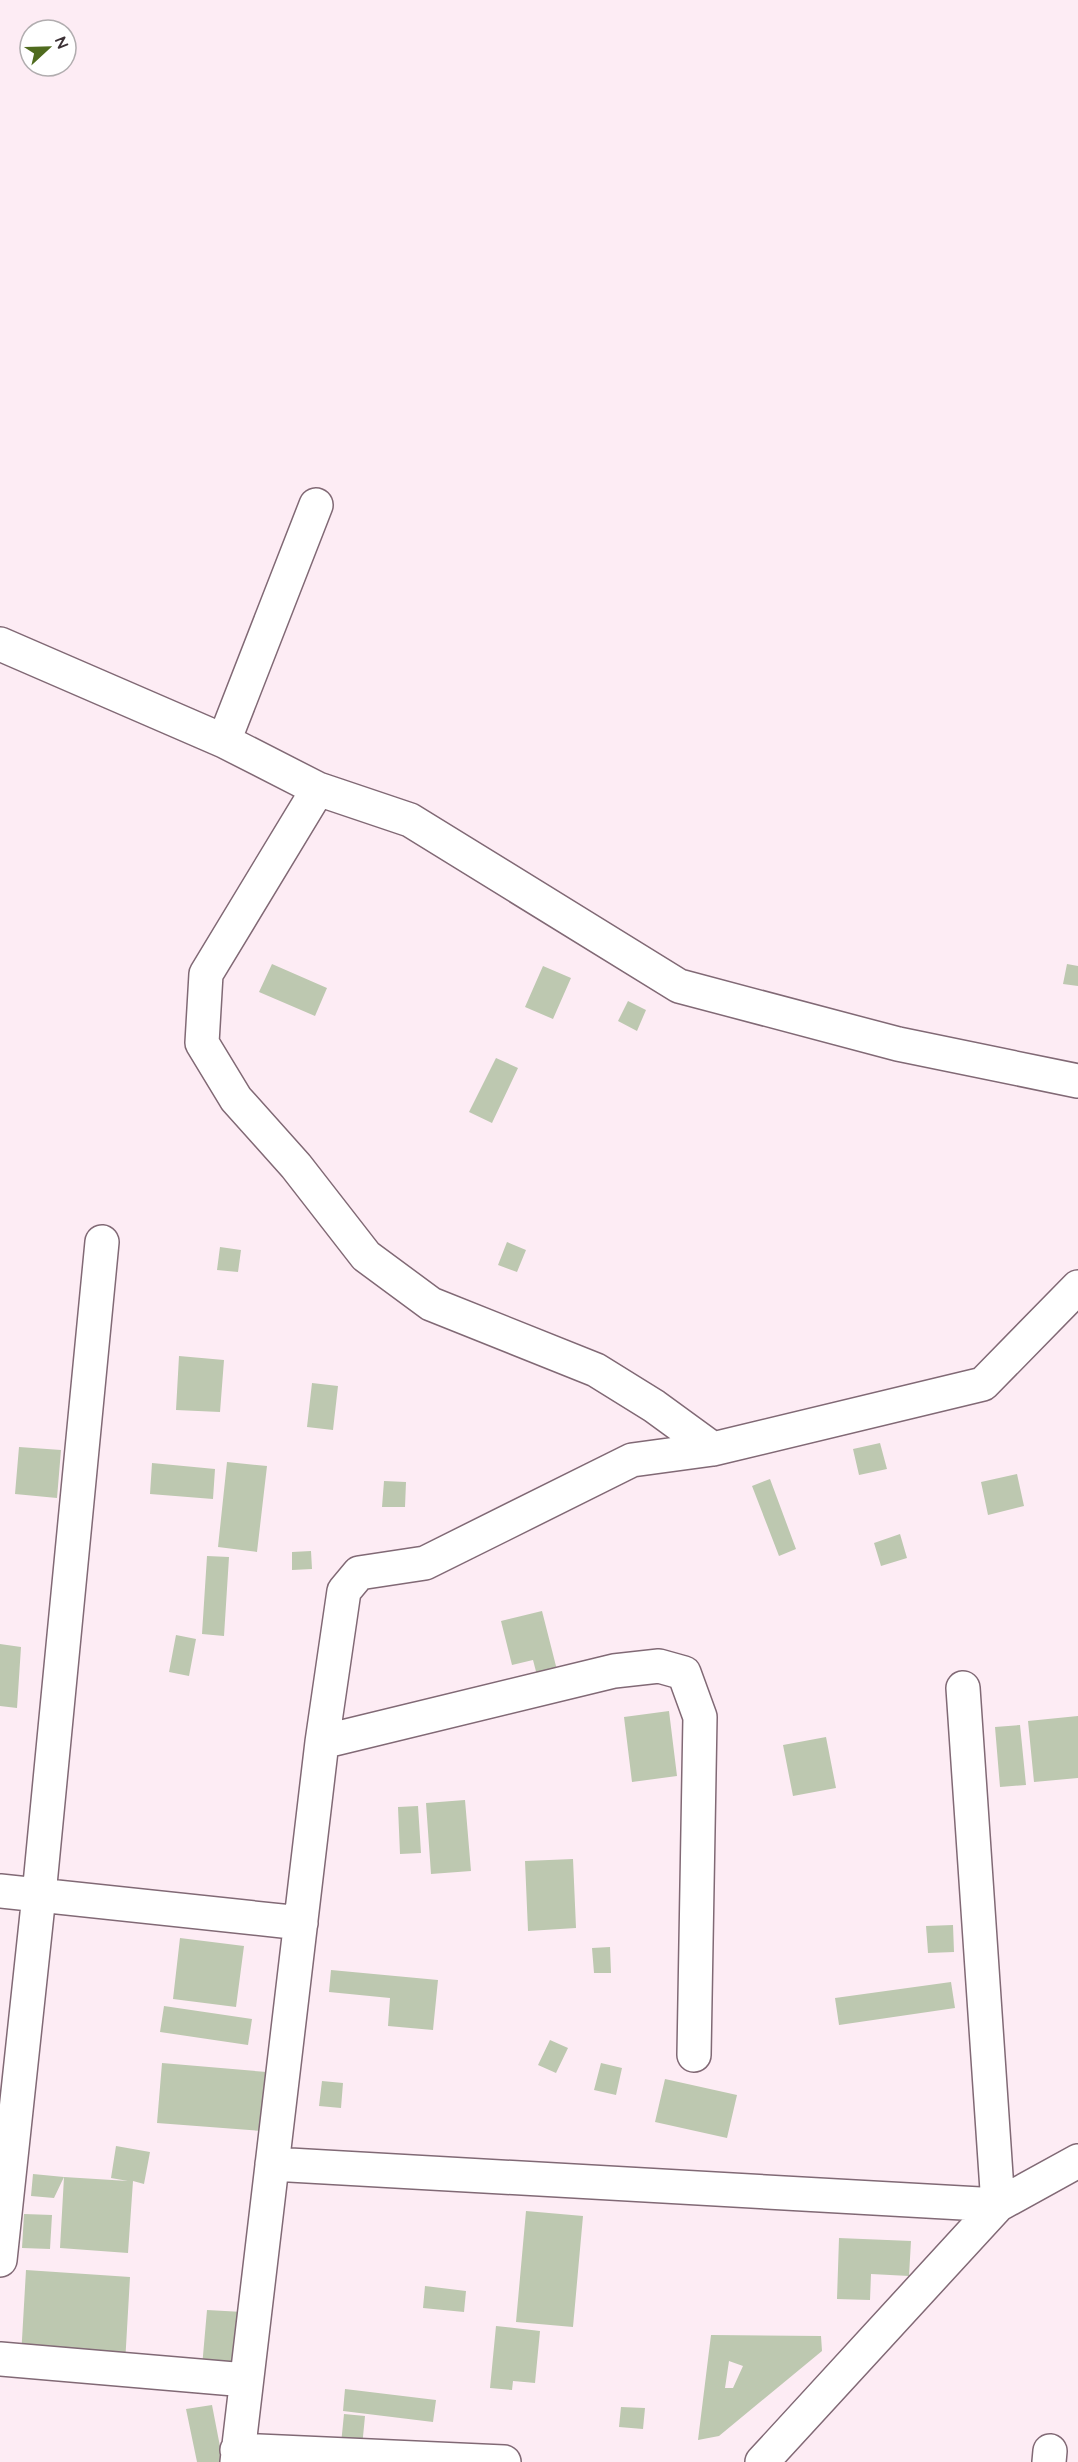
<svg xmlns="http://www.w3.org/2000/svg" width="1078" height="2462" font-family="Quicksand,sans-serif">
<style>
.building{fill:#bdc8b0;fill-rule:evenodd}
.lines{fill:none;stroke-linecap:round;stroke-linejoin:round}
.minor-casing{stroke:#816975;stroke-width:36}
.minor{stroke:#fff;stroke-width:33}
</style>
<rect width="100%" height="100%" fill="#fdecf4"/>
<path class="building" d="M272 964 327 988 315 1016 259 992Z
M1067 964 1078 966V986L1063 984Z
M543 966 571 978 553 1019 525 1007Z
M628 1001 646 1010 637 1031 618 1021Z
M496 1058 518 1068 492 1123 469 1112Z
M507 1242 526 1250 517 1272 498 1265Z
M220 1247 241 1250 238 1272 217 1270Z
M179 1356 224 1360 220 1412 176 1410Z
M312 1383 338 1386 333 1430 307 1427Z
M880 1443 887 1469 859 1475 853 1449Z
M19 1447 61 1450 57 1498 15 1494Z
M227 1462 267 1466 257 1552 218 1547Z
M152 1463 215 1469 213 1499 150 1494Z
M1017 1474 1024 1506 988 1515 981 1482Z
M770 1479 796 1549 779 1556 752 1486Z
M384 1481 406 1482 405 1507H382Z
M900 1534 907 1558 881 1566 874 1543Z
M311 1551 312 1569 292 1570V1552Z
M207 1556 229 1557 224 1636 202 1634Z
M542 1611 558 1674 538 1679 533 1660 512 1665 501 1621Z
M176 1635 196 1639 189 1676 169 1672Z
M0 1644 21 1647 17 1708 0 1706Z
M669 1711 677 1776 632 1782 624 1717Z
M1078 1716V1778L1034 1782 1028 1721Z
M1020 1725 1026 1785 1000 1787 995 1727Z
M826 1737 836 1788 793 1796 783 1745Z
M465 1800 471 1871 431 1874 426 1803Z
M418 1806 421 1853 400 1854 398 1807Z
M573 1859 576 1928 528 1931 525 1861Z
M953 1925 954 1952 928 1953 926 1926Z
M180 1938 244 1946 236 2007 173 1999Z
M610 1947 611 1973H594L592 1948Z
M331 1970 438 1980 433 2030 388 2026 390 1998 329 1992Z
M951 1982 955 2008 839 2025 835 1998Z
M164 2006 252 2019 248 2045 160 2032Z
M550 2040 568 2048 556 2073 538 2065Z
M162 2063 267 2072 262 2131 157 2123Z
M601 2063 622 2068 616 2095 594 2090Z
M665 2079 737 2095 727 2138 655 2122Z
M322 2081 343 2083 341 2108 319 2106Z
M116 2146 150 2152 144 2184 133 2181 128 2253 60 2248 64 2177 128 2181 111 2178Z
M33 2174 64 2177 54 2198 31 2196Z
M526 2211 583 2216 573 2327 516 2322Z
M24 2214 52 2215 50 2249 22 2248Z
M839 2238 911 2241 909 2276 871 2274 870 2300 837 2299Z
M26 2270 130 2277 125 2364 21 2357Z
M425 2286 466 2291 464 2312 423 2308Z
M207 2310 243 2312 238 2369 202 2367Z
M496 2326 540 2331 535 2383 513 2381 512 2390 490 2388Z
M711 2335 821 2336 822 2351 719 2436 698 2440ZM729 2361 743 2366 733 2388H725Z
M345 2389 436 2400 433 2422 343 2411Z
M212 2405 223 2462H197L186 2409Z
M621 2407 645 2408 643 2429 619 2427Z
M344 2414 365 2416 362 2447 341 2444Z"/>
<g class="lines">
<defs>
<path id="minor" d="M0 644 224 741 318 789 410 820 679 986 898 1044 1078 1081
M224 741 316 505
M318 789 206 974 202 1043 236 1099 296 1166 366 1256 431 1304 596 1370 654 1406 713 1449
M963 1688 998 2205
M322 1742 614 1671 659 1666 684 1673 700 1717 694 2055
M0 1891 301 1923
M272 2164 998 2205
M0 2260 39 1895 102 1242
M0 2359 246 2380
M237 2450 504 2462
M237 2462 322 1742 344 1591 359 1573 425 1563 632 1460 713 1449 983 1384 1078 1287
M762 2462 998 2205 1078 2161
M1049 2462 1050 2451"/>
</defs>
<use href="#minor" class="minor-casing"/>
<use href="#minor" class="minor"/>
</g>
<g transform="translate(48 48) rotate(68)"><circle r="28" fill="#ffffff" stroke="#b1adaf" stroke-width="1.5"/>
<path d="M0-4.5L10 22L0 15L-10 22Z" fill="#4f6b1e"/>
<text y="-9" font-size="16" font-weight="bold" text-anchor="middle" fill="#3c3136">N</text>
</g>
</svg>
